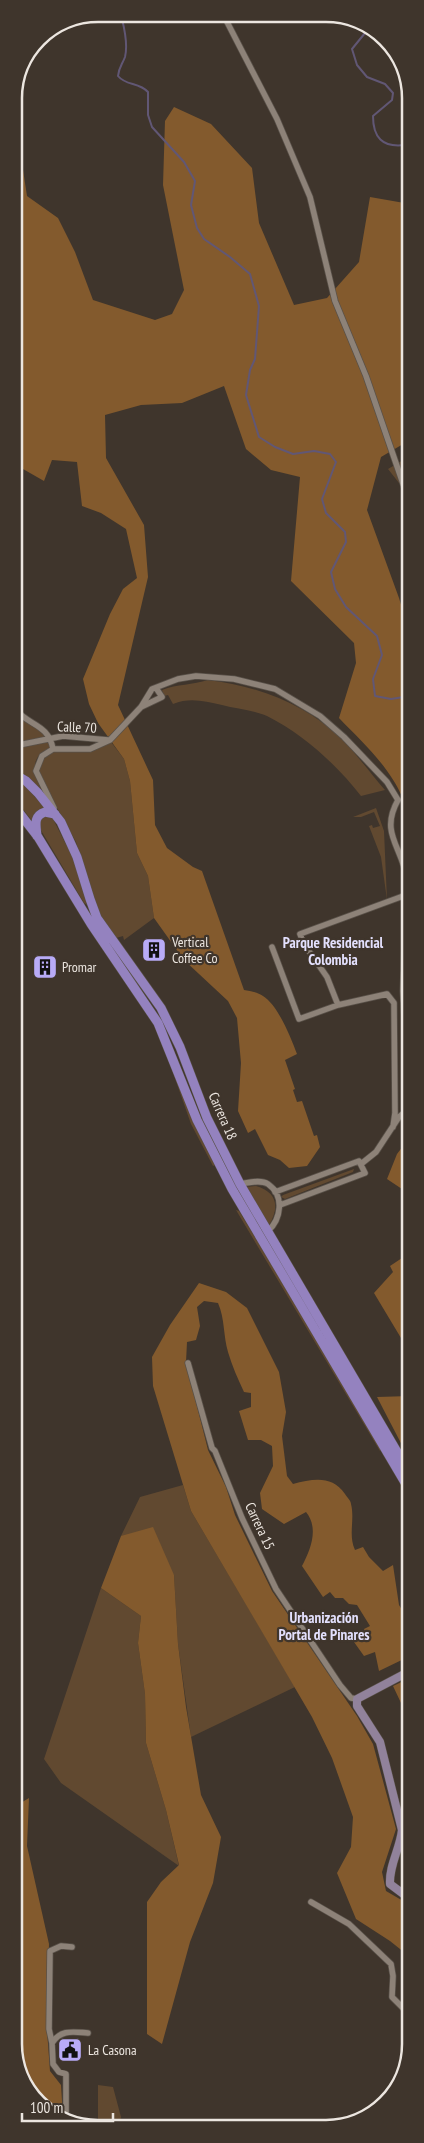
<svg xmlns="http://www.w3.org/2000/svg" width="424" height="2143" font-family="'PT Sans Narrow',sans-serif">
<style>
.green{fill:#614930}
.forest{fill:#835a2d}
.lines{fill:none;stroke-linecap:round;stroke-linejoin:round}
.stream{stroke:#615775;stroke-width:2}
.street-casing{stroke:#595149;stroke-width:7}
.secondary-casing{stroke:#595149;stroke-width:9}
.primary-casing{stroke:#595149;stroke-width:10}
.street{stroke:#8d8278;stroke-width:5.5}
.secondary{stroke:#91829b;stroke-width:8}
.primary{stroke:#9482bf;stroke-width:9}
.labels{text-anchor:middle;stroke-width:4.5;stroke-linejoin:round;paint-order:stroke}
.street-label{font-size:14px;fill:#ece6e0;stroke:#3f352c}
.poi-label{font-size:14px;fill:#ece6e0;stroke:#3f352c;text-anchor:start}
.neighbourhood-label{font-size:15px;font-weight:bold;fill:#e3e0fd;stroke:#3f352c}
.rim{fill:none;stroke:#ece6e0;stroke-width:2.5}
</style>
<rect width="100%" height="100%" fill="#3f352c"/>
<path class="green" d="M410 456V497L388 469Z
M208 680C258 686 306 704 343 740 358 756 371 774 385 790L361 796C336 764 303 734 267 716 254 710 236 709 222 705 204 701 190 697 173 704L168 695 164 696 162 690C177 684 193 685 208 680Z
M14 712 19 718 44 733 46 737 14 744Z
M49 742V749C27 758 36 775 42 792L28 778 14 769V748Z
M111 742 124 759 130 781 137 853 148 876 154 918 124 940 123 936 116 938 97 910 76 842 41 779 39 771 44 757 53 752H91Z
M14 778 24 785 46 809 33 822 14 798Z
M376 808 384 831 387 900 381 857 369 826 372 825 373 828 380 826 374 812 361 817H353Z
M51 815 73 858 87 905 84 903 39 827V818Z
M169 1061 194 1124 215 1165 213 1166 191 1124Z
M354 1169 353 1172 285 1199 281 1197 283 1195Z
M256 1186C277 1192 280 1207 269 1225L245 1187Z
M236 1210 239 1211 295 1302 381 1450 380 1451Z
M183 1485 191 1511 295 1687 191 1737 178 1644 174 1575 121 1536 140 1497Z
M101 1588 141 1616 138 1643 145 1694 146 1743 166 1810 179 1866 61 1783 44 1759Z
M98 2085 113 2087 121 2117 118 2128H98Z"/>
<path class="forest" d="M174 107 211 124 252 168 259 223 294 305 327 298 359 262 370 197 410 204V440L381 457 367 510 399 598 410 634V764L403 799C390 767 363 743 339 718L356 663 354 643 291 581 300 477 271 470 246 449 224 386 182 403 141 405 105 415 106 458 144 525 148 577 118 705 153 780 155 825 167 848 193 867 202 871 244 990C250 991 258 992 263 996 278 1005 291 1038 297 1054L285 1060 295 1089 293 1090 297 1102 302 1101 314 1136 317 1135 320 1147 307 1166 289 1168 280 1160 268 1155 255 1129 248 1133 238 1111 241 1063 237 1018 228 1001 184 960 154 918 148 876 137 853 130 781 124 759 98 723 89 704 83 679 110 614 123 589 137 578 126 529 101 513 82 506 77 462 52 460 44 481 23 469 14 458V271L17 268 14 262V111L27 196 58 218 75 252 93 300 155 320 172 314 184 290 163 185 165 121Z
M410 1137V1217L402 1189 387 1179 397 1154Z
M410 1250V1353L374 1293 393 1272 390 1266 402 1258V1254Z
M199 1283 226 1292 247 1308 279 1372 286 1412 282 1436 287 1476 293 1484C313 1479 332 1475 345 1494 347 1497 351 1501 351 1504 355 1520 348 1535 355 1550L363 1547 369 1557 383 1571 393 1565 399 1605 410 1623V1656L379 1671 375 1652 364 1656 354 1642 366 1635 364 1629 370 1626 357 1605 349 1604 343 1598H335L330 1592 323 1597 302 1566C311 1549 319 1528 306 1512L284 1524 262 1509 260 1493 273 1466 272 1446 261 1440H248L239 1411 251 1407V1393L244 1392C238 1379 232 1366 228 1352 223 1335 225 1319 218 1303L204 1301 197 1307 200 1326 196 1340 187 1342 186 1362 208 1450 226 1487 235 1515 272 1591 357 1716 373 1744 396 1829 382 1872 386 1891 410 1905V1957L390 1941 356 1919 337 1873 351 1847 353 1817 332 1758 312 1717 191 1511 153 1386 152 1357 170 1325Z
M410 1396V1446L404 1449 377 1397Z
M153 1527 174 1575 178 1644 186 1707 201 1795 221 1837 213 1883 190 1942 162 2044 147 2034V1902L161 1882 179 1865 166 1810 146 1743 145 1694 138 1643 141 1616 101 1588 121 1536Z
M410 1678V1722L393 1686Z
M29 1798 27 1846 49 1944 47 2030 50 2071 61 2085 63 2117 35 2101 14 2055V1807Z"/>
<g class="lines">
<path class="stream" d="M122 19C125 31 128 45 125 57 122 65 119 67 118 76 126 86 139 82 148 92V115L152 127 184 162 195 181 191 205 197 228 204 239 230 257 250 274 259 306 255 359 250 370 246 395 259 437 275 447 293 454 314 451 330 454 336 462 322 499 326 513 345 532 346 542 331 572 335 589 346 607 377 636 382 655 373 679 375 696 391 699 410 696
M371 31 365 33 352 49 357 65 367 77 385 84 393 93 392 100 373 116C373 137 382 148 405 145L410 138"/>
<defs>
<path id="street" d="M225 18 277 119 310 197 335 301 366 376 410 504
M141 707 162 697 156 688
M14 708C28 726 48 723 53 749
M14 746 63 736 108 740
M54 808 36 771 42 756 53 749H90L110 740 141 707 152 689 178 679 196 676 234 679 275 689 320 716 344 737 387 782 398 800C379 834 403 847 407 880L403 991 408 1073 410 1082
M272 947 299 1019 338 1005
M393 1127 395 1113 394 1003 387 994 338 1005 327 977 304 944 300 934 406 895
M361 1164 376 1152 399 1117 409 1109 410 1102
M240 1184C248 1183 260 1179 268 1184 285 1196 281 1219 268 1231
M275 1192 359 1161 365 1173 280 1205
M188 1363 212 1448 215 1451 242 1518 276 1589 340 1685 351 1698 357 1699
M402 1830 410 1831
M311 1902 349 1924 391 1964 393 1976 392 1997 410 2015
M52 2043 49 2029 50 1951 61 1946 72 1947
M66 2119V2074L59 2072 53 2064 52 2043C61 2029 73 2032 88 2033"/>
<path id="secondary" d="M410 1671 357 1699V1706L380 1742 402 1830C400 1849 389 1865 390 1884L410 1899"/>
<path id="primary" d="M14 774 26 781 38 793 61 822 77 857 90 899 97 918 161 1008 180 1047 207 1118 240 1184 410 1474
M14 806 38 837 91 924 158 1023 197 1120 232 1189 410 1491
M37 836C36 825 33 816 45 812L55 814"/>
</defs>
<use href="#street" class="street-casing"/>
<use href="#secondary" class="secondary-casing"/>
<use href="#primary" class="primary-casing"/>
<use href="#street" class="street"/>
<use href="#secondary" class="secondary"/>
<use href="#primary" class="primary"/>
</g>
<defs>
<symbol id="building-square" viewBox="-11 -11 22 22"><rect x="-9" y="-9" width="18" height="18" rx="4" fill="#b8abf7" stroke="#3f352c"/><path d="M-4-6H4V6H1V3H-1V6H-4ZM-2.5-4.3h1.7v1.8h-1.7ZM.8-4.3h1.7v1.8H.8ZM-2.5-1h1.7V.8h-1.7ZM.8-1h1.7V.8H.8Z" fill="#111"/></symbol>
<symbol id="civic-square" viewBox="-11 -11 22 22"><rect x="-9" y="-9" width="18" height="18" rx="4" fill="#b8abf7" stroke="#3f352c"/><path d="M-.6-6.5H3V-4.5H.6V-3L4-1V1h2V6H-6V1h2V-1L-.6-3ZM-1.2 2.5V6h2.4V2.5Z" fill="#111"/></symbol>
</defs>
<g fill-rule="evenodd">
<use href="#building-square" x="140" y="936" width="28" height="28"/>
<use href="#building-square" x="31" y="953" width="28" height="28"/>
<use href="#civic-square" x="56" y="2036" width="28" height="28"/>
</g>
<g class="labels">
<g class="street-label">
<text transform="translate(77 727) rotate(2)" y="5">Calle 70</text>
<text transform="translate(223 1116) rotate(66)" y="5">Carrera 18</text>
<text transform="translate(260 1526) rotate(65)" y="5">Carrera 15</text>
</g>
<g class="poi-label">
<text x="172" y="947">Vertical<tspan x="172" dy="16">Coffee Co</tspan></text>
<text x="62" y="972">Promar</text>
<text x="88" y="2055">La Casona</text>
</g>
<g class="neighbourhood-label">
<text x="333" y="948">Parque Residencial<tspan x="333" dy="17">Colombia</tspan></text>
<text x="324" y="1623">Urbanización<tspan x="324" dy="17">Portal de Pinares</tspan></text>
</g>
</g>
<path d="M0 0H424V2143H0ZM98 22H326A76 76 0 0 1 402 98V2044A76 76 0 0 1 326 2120H98A76 76 0 0 1 22 2044V98A76 76 0 0 1 98 22Z" fill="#3f352c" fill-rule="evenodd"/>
<path class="rim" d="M98 22H326A76 76 0 0 1 402 98V2044A76 76 0 0 1 326 2120H98A76 76 0 0 1 22 2044V98A76 76 0 0 1 98 22Z"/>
<path d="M22 2113v8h91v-8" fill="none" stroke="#ece6e0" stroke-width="2.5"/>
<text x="30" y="2113" font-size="15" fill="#ece6e0" stroke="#3f352c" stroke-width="4" paint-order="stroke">100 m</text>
</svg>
